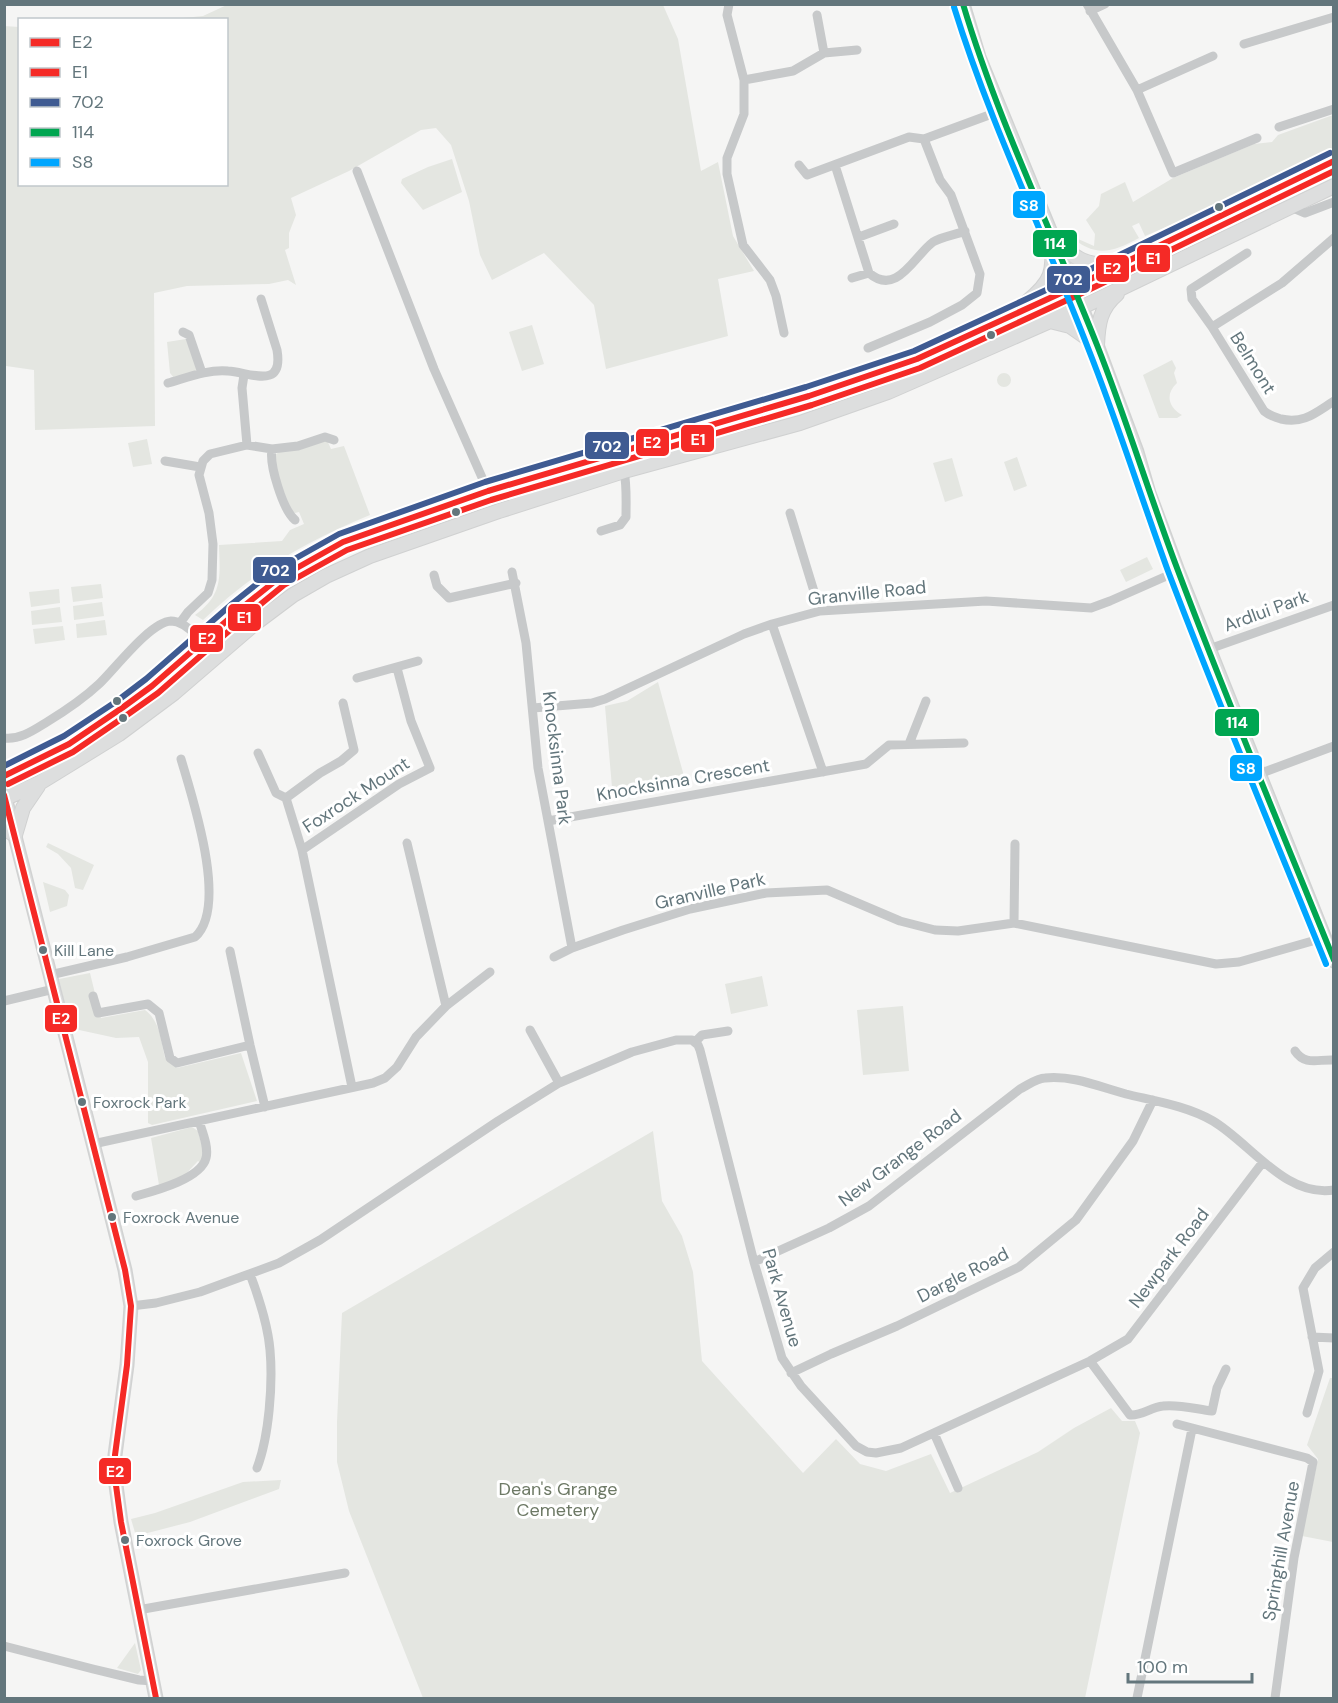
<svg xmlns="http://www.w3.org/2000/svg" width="1338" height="1703" font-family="'DM Sans',sans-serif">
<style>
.green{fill:#e4e6e1}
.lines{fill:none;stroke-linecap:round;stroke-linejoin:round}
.major-casing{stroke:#d1d2d2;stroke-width:15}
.highway-casing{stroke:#d0d1d1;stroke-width:16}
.minor{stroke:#c7c9ca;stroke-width:9}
.major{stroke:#dddede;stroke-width:12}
.highway{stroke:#dddede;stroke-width:14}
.bus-1-casing{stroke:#fff;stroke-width:10}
.bus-2-casing{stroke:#fff;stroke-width:10}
.bus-3-casing{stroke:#fff;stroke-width:10}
.bus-4-casing{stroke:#fff;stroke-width:10}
.bus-5-casing{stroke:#fff;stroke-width:10}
.bus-1{stroke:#f52a26;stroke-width:6}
.bus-2{stroke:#f52a26;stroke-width:6}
.bus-3{stroke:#3f5b92;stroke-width:6}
.bus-4{stroke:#00a651;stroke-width:6}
.bus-5{stroke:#00a6ff;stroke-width:6}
.bus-dot{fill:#63767c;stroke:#fff;stroke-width:2}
.labels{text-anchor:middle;stroke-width:6;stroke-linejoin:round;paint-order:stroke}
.bus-label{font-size:16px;fill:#63767c;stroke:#fff;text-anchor:start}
.street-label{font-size:18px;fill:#63767c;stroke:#fff}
.park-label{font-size:18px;fill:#6d7965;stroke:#fff}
.line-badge{stroke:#fff;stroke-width:2}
.badge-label{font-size:16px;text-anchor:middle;font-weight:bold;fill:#fff}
</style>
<rect width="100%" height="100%" fill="#f5f5f4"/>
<path class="green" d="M229 4 663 5 678 39 701 171 718 162 733 236 754 271 718 279 728 336 606 369 594 305 544 253 492 280 480 255 469 201 451 145 436 128 421 130 349 171 291 198 296 215 289 233V248L285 250 296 285 288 280 269 284 187 286 154 293 155 426 35 430 34 370 6 366 5 363 4 26 19 27 20 184H226V20L174 19 203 16Z
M1333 115V152L1253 190 1145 236 1139 223 1141 222 1132 226 1139 238C1111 253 1095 258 1069 235L1094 246 1095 234 1086 220 1099 206 1101 194 1125 182 1133 202 1173 178 1254 144 1272 142 1278 135Z
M452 159 462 192 423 210 401 183 402 179 428 167Z
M532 325 544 364 522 371 509 332Z
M186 339 197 369 193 374 174 378 170 373 167 342Z
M1172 360 1176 368 1174 373 1177 383C1165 394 1168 407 1182 415L1177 418H1159L1143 375Z
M997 380a7 7 0 1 1 14 0a7 7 0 1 1-14 0Z
M147 439 152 464 133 467 128 443Z
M327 440 331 449 344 446 370 515C305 542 254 571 203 620L195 615C223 595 220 577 219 545L282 541 290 530 304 524 299 512 295 513 290 512 286 497 277 475 275 455 279 452Z
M1017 457 1027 486 1014 491 1004 462Z
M952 458 963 496 945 502 933 463Z
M1147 557 1153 569 1126 582 1120 570Z
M101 584 103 598 73 602 71 587Z
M59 589 60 603 31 607 29 592Z
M102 602 104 616 74 620 73 606Z
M60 607 62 622 32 625 31 611Z
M105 620 107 635 77 638 76 624Z
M63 626 65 640 35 644 33 629Z
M658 682 687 787 613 799 605 706 627 701Z
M48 843 94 865 83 890 75 888 71 868 58 854 46 847Z
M43 882 65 890 69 895 67 906 50 912Z
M90 973 101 1018 145 1010C160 1021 161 1041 165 1058L177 1068 241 1053 257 1101 152 1125 148 1123V1062L139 1037 116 1038 70 1028 59 979Z
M762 976 768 1006 731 1014 725 984Z
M903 1006 909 1071 863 1075 857 1010Z
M192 1127 198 1131 204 1154 201 1163 198 1161 181 1179 159 1185 151 1138Z
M653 1131 662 1201 682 1236 693 1272 702 1361 803 1473 836 1439 860 1464 886 1471 931 1454 950 1493 1038 1452 1074 1428 1111 1408 1122 1421H1135L1140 1433 1085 1698H423L349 1511 337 1462V1422L342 1313Z
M1330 1378H1333V1542L1302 1536 1318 1459 1307 1445Z
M281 1480 279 1489 190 1522 136 1536 131 1519 155 1513 243 1482Z
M135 1643 141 1670 138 1674 117 1668Z"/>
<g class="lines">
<defs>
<path id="major" d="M963 4 979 57 1097 345 1137 452 1149 493 1178 571 1334 961
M4 793 99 1167 125 1270 131 1306 127 1365 115 1455V1478L121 1522 156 1698"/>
<path id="highway" d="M1052 239C1077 259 1083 265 1115 266
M1027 302C1054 280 1053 272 1052 239
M1050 321 1070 326 1097 345
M1097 345C1098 324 1100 308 1117 294
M4 776 69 744 122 708 152 686 239 610 279 578 343 542 488 491 809 396 917 359 1074 287 1334 161
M4 799 41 782 119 734 174 693 253 625 293 595 326 576 370 556 499 511 624 471 800 423 888 392 1082 307 1334 186
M4 828 15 835 23 808 38 786"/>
</defs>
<use href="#major" class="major-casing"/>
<use href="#highway" class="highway-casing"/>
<path class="minor" d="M729 4 727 15 744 80V114L727 158V174L743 245 770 280 776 296 784 333
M1087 4 1137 90 1173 173 1257 138
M1090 11 1105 4
M817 15 824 53
M1244 44 1334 17
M744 80 793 71 824 53 857 50
M1137 90 1213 56
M1279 127 1334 109
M799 165 807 175 909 137 924 139 1000 111
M835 165 869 273C897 297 914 256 933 242 941 237 955 235 965 231
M357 171 434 369 488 491
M1291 207 1305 213 1334 202
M859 237 894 224
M1334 238 1282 283 1212 327 1264 411C1270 416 1274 417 1281 419 1304 424 1315 413 1334 401
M852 278 869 273
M1212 327 1192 299 1191 289 1247 253
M183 332 189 335 202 373
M868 348 930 322 962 305 977 293 980 274 951 195 940 180 924 139
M244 375 242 388 247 445
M168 383C186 378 208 369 228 371 249 372 284 391 277 350L261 299
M272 449C269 465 283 510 295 520
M165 461 200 467
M790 513 820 611
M601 531 620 525 626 517C626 501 627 486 624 471
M512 572 526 643 538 768 572 948
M434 575 437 586 449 598 516 583
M180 623 188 612 208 593 212 580 213 544 209 513 199 475 203 461 210 454 247 445 272 449 298 446 325 437 334 440
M772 624 823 772
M1209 649 1334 605
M357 678 418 661
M533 708 592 703 605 699 744 634 772 624 820 611 986 601 1091 608 1110 601 1178 571
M4 738C20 740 34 730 47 722 65 711 83 699 99 684 115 669 150 622 171 621 188 621 207 647 216 659
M909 744 926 701
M258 753 276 793 286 798 302 850 352 1087
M1259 774 1334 746
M286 798 320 773 341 761 354 750 343 703
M548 821 866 764 889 745 964 743
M407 843 446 1006
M302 850 399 784 430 768 411 721 397 668
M1014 923 1015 844
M230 951 250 1045 265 1107
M554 957 572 948 623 930 690 909 766 893 827 890 900 921 935 930 958 931 1014 923 1216 964 1239 962 1323 938
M50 975 127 957 195 937C229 907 192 797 181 759
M93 996 98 1013 148 1004 159 1013 170 1058 177 1063 250 1045
M4 1001 54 989
M530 1030 559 1083
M695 1042 702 1035 728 1031
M1295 1051C1305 1066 1318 1059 1334 1060
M93 1144 373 1083 385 1078 397 1067 416 1037 446 1006 490 972
M136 1196C154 1191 201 1179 206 1158 209 1147 202 1131 199 1121
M754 1262 829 1228 869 1206 1020 1089C1028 1085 1037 1078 1045 1078 1073 1075 1100 1087 1126 1094 1155 1101 1187 1106 1213 1121 1250 1143 1286 1198 1334 1190
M250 1274C259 1298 268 1325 270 1350 273 1384 269 1437 257 1468
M131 1306 156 1303 200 1292 279 1263 320 1240 498 1121 559 1083 632 1052 676 1040H692L698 1045 700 1050 754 1262 782 1358 801 1386 856 1446 867 1452 876 1453 901 1448 1090 1361 1128 1339 1263 1162
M1312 1337 1334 1338
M1090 1361 1130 1415C1142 1416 1151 1407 1163 1406 1178 1404 1196 1409 1212 1411L1217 1388 1226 1369
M791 1373 831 1354 897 1326 1019 1267 1076 1220 1133 1141 1153 1100
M1307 1413 1319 1371 1303 1288 1315 1268 1334 1252
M1177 1424 1307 1458 1313 1462 1294 1558 1275 1698
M934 1433 958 1488
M138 1610 345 1573
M4 1646 93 1669 139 1680 153 1681
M1137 1698 1192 1429"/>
<use href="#major" class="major"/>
<use href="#highway" class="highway"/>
<defs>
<path id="bus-1" d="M4 776 69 744 122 708 152 686 239 610 279 578 343 542 488 491 809 396 917 359 1074 287 1334 161
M4 795 125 1270 131 1306 127 1365 115 1455V1478L121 1522 156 1698"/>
<path id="bus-2" d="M8 784 73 752 127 715 158 693 245 617 284 585 347 550 491 500 812 405 920 368 1078 295 1334 171"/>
<path id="bus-3" d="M4 766 64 736 117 701 146 679 233 603 273 571 339 534 485 482 806 387 914 351 1070 279 1330 153"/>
<path id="bus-4" d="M963 4C998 121 1052 231 1097 345 1126 418 1149 494 1177 568 1226 699 1281 829 1334 960"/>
<path id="bus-5" d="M954 7C990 123 1044 234 1088 348 1117 421 1141 497 1168 571 1218 703 1273 833 1326 964"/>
</defs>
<use href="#bus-1" class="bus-1-casing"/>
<use href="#bus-2" class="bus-2-casing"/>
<use href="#bus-3" class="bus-3-casing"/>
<use href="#bus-4" class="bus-4-casing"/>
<use href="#bus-5" class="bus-5-casing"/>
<use href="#bus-1" class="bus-1"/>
<use href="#bus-2" class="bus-2"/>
<use href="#bus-3" class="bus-3"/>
<use href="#bus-4" class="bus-4"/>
<use href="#bus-5" class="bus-5"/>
</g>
<g class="bus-dot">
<circle cx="1219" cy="207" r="5"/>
<circle cx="991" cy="335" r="5"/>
<circle cx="456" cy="512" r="5"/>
<circle cx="117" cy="701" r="5"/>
<circle cx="123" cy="718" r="5"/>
<circle cx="43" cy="950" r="5"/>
<circle cx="82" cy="1102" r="5"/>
<circle cx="112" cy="1217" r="5"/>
<circle cx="125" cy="1540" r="5"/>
</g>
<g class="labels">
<g class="bus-label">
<text x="54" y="956">Kill Lane</text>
<text x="93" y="1108">Foxrock Park</text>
<text x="123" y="1223">Foxrock Avenue</text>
<text x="136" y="1546">Foxrock Grove</text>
</g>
<g class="street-label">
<text transform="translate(1253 363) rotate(58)" y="6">Belmont</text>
<text transform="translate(867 593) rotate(-6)" y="6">Granville Road</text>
<text transform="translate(1266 611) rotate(-20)" y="6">Ardlui Park</text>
<text transform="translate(557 758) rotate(83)" y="6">Knocksinna Park</text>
<text transform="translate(683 780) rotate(-10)" y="6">Knocksinna Crescent</text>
<text transform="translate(356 795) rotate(-33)" y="6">Foxrock Mount</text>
<text transform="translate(710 891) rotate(-13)" y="6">Granville Park</text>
<text transform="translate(900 1158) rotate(-37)" y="6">New Grange Road</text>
<text transform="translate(1169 1258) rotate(-53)" y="6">Newpark Road</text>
<text transform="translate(963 1275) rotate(-27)" y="6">Dargle Road</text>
<text transform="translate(782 1298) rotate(74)" y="6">Park Avenue</text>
<text transform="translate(1281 1551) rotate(-80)" y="6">Springhill Avenue</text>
</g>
<g class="park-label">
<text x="558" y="1495">Dean's Grange<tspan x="558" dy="21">Cemetery</tspan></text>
</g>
</g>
<g class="line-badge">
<rect x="1012" y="190" width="34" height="29" rx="6" fill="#00a6ff"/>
<rect x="1032" y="229" width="46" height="29" rx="6" fill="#00a651"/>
<rect x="1136" y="244" width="35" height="29" rx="6" fill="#f52a26"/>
<rect x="1095" y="254" width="35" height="29" rx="6" fill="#f52a26"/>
<rect x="1046" y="265" width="45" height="29" rx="6" fill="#3f5b92"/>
<rect x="680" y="424" width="35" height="29" rx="6" fill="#f52a26"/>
<rect x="635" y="428" width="35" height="29" rx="6" fill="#f52a26"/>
<rect x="584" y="431" width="46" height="29" rx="6" fill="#3f5b92"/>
<rect x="252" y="556" width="45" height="28" rx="6" fill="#3f5b92"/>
<rect x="227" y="603" width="35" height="29" rx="6" fill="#f52a26"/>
<rect x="189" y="624" width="35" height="29" rx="6" fill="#f52a26"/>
<rect x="1214" y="708" width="46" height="29" rx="6" fill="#00a651"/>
<rect x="1229" y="754" width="34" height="28" rx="6" fill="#00a6ff"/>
<rect x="44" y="1004" width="34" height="29" rx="6" fill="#f52a26"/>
<rect x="98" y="1457" width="34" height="28" rx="6" fill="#f52a26"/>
</g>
<g class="badge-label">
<text x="1029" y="211">S8</text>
<text x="1055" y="249">114</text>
<text x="1153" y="264">E1</text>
<text x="1112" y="274">E2</text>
<text x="1068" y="285">702</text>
<text x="698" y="445">E1</text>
<text x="652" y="448">E2</text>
<text x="607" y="452">702</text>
<text x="275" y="576">702</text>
<text x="244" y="623">E1</text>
<text x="207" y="644">E2</text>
<text x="1237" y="728">114</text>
<text x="1246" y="774">S8</text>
<text x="61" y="1024">E2</text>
<text x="115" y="1477">E2</text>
</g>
<rect width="1338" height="1703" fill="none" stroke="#63767c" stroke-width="12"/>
<rect x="18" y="18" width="210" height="168" fill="#ffffff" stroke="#c1c8cb" stroke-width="1.5"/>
<rect x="30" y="38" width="30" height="9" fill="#f52a26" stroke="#c1c8cb" stroke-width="1.5"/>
<text x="72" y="48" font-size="18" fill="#63767c">E2</text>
<rect x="30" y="68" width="30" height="9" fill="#f52a26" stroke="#c1c8cb" stroke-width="1.5"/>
<text x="72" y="78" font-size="18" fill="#63767c">E1</text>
<rect x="30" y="98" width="30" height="9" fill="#3f5b92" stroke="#c1c8cb" stroke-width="1.5"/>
<text x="72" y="108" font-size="18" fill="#63767c">702</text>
<rect x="30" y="128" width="30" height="9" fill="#00a651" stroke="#c1c8cb" stroke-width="1.5"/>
<text x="72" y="138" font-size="18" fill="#63767c">114</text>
<rect x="30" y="158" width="30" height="9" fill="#00a6ff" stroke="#c1c8cb" stroke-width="1.5"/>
<text x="72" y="168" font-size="18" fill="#63767c">S8</text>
<path d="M1128 1673v9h124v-9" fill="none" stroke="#63767c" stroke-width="3"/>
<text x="1137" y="1673" font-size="18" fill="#63767c" stroke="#ffffff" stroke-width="4.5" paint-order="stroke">100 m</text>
</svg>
